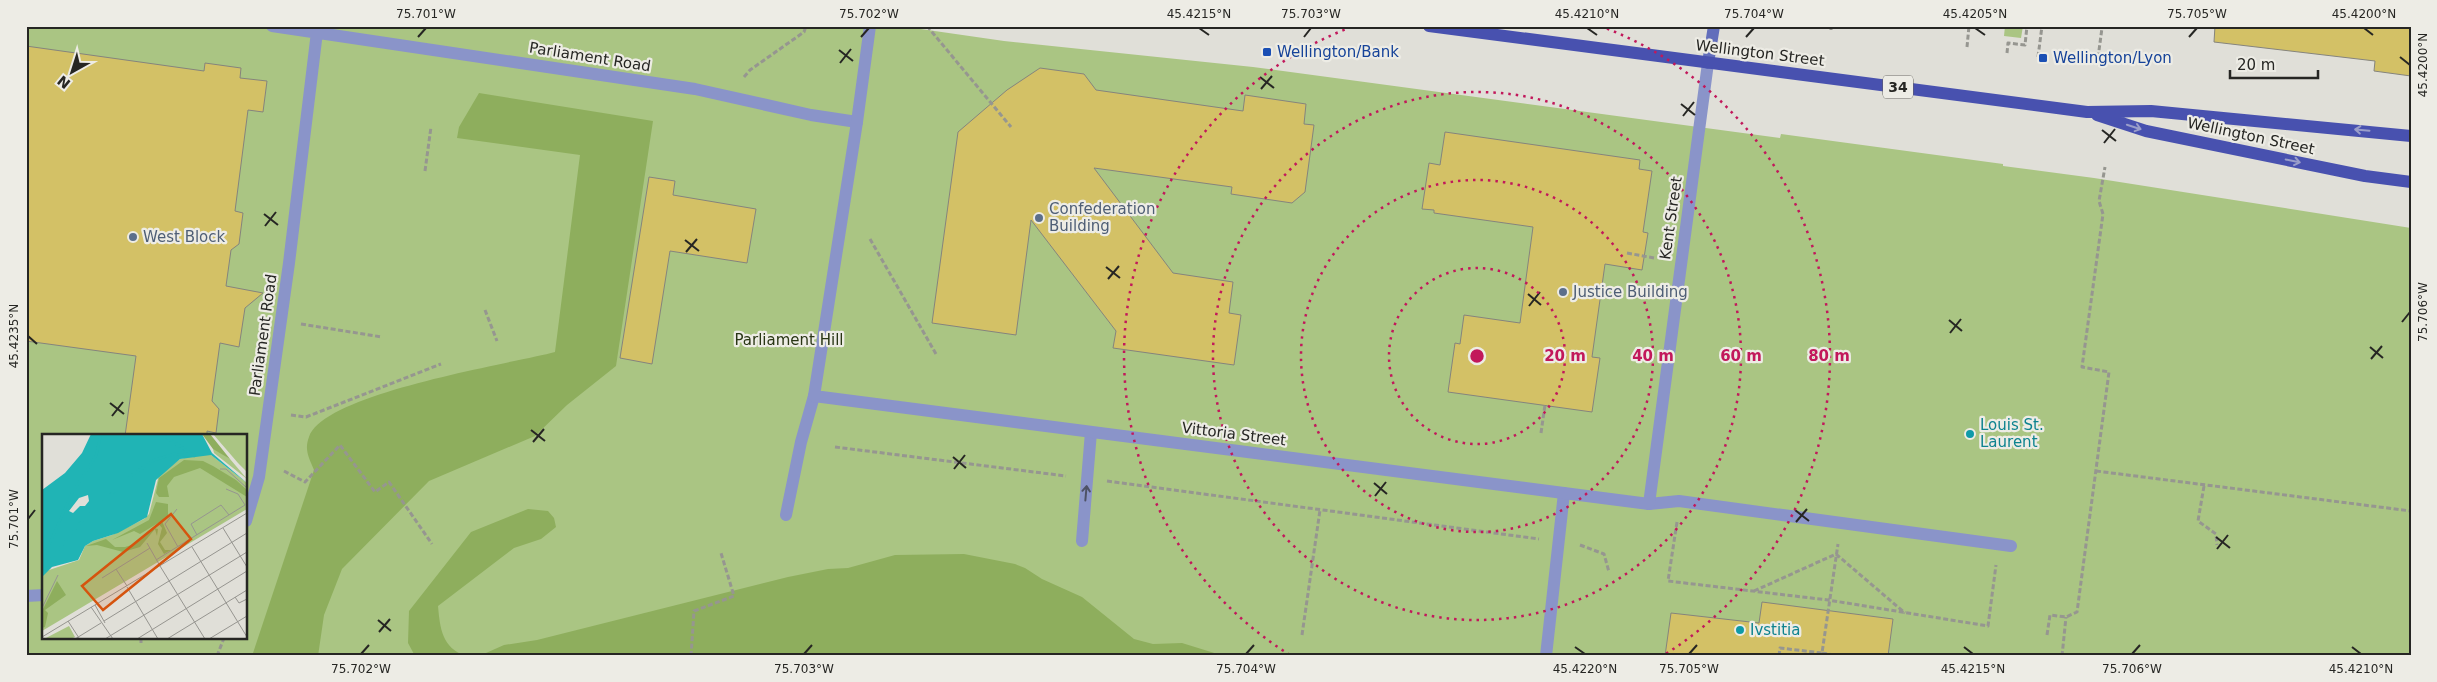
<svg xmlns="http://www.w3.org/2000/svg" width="2437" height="682" font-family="'DejaVu Sans',sans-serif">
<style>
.green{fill:#aac583;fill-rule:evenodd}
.forest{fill:#8eae5d}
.building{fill:#d3c166;stroke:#85847d}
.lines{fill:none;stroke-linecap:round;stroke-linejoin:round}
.path{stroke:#969690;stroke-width:3;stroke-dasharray:5 2.5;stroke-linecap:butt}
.service{stroke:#8a94c9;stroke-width:12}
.minor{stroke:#8a94c9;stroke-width:12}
.secondary{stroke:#626ebb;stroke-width:12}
.primary{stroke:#4851af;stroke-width:12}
.oneway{stroke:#9a9eca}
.oneway2{stroke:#4e5265}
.ticks{fill:none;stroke:#262623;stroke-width:2}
.ring{fill:none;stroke:#c2185b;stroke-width:2.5;stroke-dasharray:2.5 5}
.transit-dot{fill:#1a4fb4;stroke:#edece5;stroke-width:2}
.service-dot{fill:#5c6f8a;stroke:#edece5;stroke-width:2}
.culture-dot{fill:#0f9aa8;stroke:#edece5;stroke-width:2}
.labels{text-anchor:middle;stroke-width:4.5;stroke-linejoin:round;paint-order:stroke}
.shield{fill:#edece5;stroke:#62615d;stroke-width:1}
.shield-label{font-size:14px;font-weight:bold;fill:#262623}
.transit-label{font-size:15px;fill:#164399;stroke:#edece5;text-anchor:start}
.street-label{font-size:15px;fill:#262623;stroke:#edece5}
.service-label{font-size:15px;fill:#4e5e75;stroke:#edece5;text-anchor:start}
.park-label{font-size:15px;fill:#293614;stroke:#edece5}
.culture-label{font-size:15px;fill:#0d838f;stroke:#edece5;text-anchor:start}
.inset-river{fill:none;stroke:#20b4b5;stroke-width:2.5}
.inset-road{fill:none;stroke:#969590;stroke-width:1}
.view{fill:#d5540e;fill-opacity:0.15;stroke:#d5540e;stroke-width:2.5}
.inset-edge{fill:none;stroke:#262623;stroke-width:2.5}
.centre{fill:#c2185b;stroke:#edece5;stroke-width:2.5}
.ring-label{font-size:15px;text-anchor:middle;font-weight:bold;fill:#c2185b;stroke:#edece5;stroke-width:4.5;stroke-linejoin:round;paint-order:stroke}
.neatline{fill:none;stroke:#262623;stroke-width:2}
.ticks-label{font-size:12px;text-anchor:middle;fill:#262623}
</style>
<rect width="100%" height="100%" fill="#e0dfd8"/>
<path class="green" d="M26 26H900L1004 41 1253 67 1780 138 1781 134 2003 164V166L2094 178 2411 228V656H26ZM44 436H246V638H44Z
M2005 26H2023L2021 38 2004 36Z"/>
<path class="forest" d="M479 93 653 121 616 366 567 405 535 436 429 481 342 569 324 615 318 656H252L314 470C309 458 304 450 309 437 323 393 510 364 555 352L580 155 457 138 459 127Z
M528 509 548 511 554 518 556 527 541 539 514 548 438 606C440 628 442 648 466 656H415L408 643 409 611 471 532Z
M964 554 1015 564 1025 568 1042 579 1082 597 1134 639 1153 644 1182 643 1224 656 844 654 837 656H469L486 653 504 645 537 640 788 577 828 569 848 568 895 555Z"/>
<path class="building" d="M2215 26H2411V76L2374 71 2375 61 2214 42Z
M26 46 204 71 205 63 241 68 240 78 267 81 263 112 248 110 235 211 243 213 239 244 231 250 226 286 263 293 245 308 239 347 220 343 212 401 219 409 216 433 207 431V436H125L136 356 26 341Z
M1040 68 1084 74 1096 90 1243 111 1245 95 1306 104 1304 124 1314 125 1305 192 1292 203 1231 194 1232 187 1094 168 1173 273 1233 282 1229 313 1241 315 1234 365 1113 348 1116 331 1031 220 1016 335 932 323 958 132 1007 90Z
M1445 132 1640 160 1639 169 1652 171 1643 232 1648 233 1642 270 1605 264 1592 357 1600 358 1592 412 1448 392 1455 343 1460 344 1464 315 1520 323 1533 227 1434 213V210L1422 209 1429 163 1440 165Z
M649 177 675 181 673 195 756 209 747 263 670 251 652 364 620 358Z
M1762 602 1893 619 1888 656H1665L1671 613 1759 623Z"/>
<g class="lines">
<path class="path" d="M927 26 1011 127
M1831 30V26
M1967 47 1969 26
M2007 53 2008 43 2025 45 2027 26
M2038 57 2042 26
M2097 65 2102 28
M744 77 750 70 804 32 806 26
M425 171 431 127
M870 239 936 354
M1627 253 1654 258
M485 310 497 341
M301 324 382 337
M291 415 306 417 441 364
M1541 433 1545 405
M835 447 1066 476
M284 471 305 482 340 445 375 492 389 482 432 544
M2096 471 2411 511
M1107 481 1539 539
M2204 486 2198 521 2216 534 2217 545
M1677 522 1668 581 1828 600 1988 626 1996 565
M1580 545 1604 554 1609 572
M1754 591 1836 554 1905 613
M1302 635 1320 510
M2047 635 2050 615 2066 617 2077 612 2109 372 2082 367 2103 214 2099 201 2105 167
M141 643V638
M1822 653 1841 656
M217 656 224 638
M691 656 694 611 734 596 721 553
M1779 656 1780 648 1822 653 1838 544
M2062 656 2066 617"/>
<path class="service" d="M272 26 695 89 811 115 857 122
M1649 504 1679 501 2011 546
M786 515 801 442 814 396
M246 521 259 477 289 263 317 32
M1082 541 1091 432
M26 596 44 595
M1546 656 1564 493"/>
<path class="minor" d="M870 26 857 122 814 396 1649 504 1708 63"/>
<path class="secondary" d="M1708 63 1714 26"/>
<path class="primary" d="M1429 26 2087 112 2151 111 2411 136
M2097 115 2146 131 2365 176 2411 182"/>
</g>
<defs><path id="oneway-shaft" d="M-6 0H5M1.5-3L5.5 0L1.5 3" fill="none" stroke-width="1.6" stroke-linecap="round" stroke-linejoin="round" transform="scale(1.25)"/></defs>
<g class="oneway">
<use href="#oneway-shaft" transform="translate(2134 127) rotate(18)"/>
<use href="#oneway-shaft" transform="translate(2362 130) rotate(-175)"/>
<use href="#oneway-shaft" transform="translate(2293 161) rotate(12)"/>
</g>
<use class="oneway2" href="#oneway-shaft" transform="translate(1086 493) rotate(-85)"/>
<path class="ticks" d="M1199 28 1209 35M1587 28 1597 35M1975 28 1985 35M2364 28 2373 35M418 37 426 28M861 37 869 28M1304 37 1311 28M1746 37 1754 28M2189 37 2197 28M839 50 853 61M2400 57 2410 65M840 63 851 49M1260 77 1274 88M1261 89 1272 76M1681 104 1695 115M1683 116 1694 102M2102 130 2116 141M2104 143 2115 129M264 214 278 225M265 226 276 212M685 240 699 251M686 252 697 239M1106 267 1120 278M1108 279 1119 266M1528 294 1541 305M1529 306 1540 292M1949 320 1962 331M2402 322 2410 312M1950 333 1961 319M28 336 37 344M2370 347 2383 358M2371 359 2382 346M110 403 124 414M112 416 123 402M531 430 545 441M533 442 544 429M953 457 966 468M954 469 965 455M1374 483 1387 494M1375 496 1386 482M1795 510 1809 521M28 519 35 510M1796 522 1807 509M2216 537 2230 548M2217 549 2228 535M378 620 391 631M379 632 390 619M1575 647 1585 654M1964 647 1973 654M2352 647 2361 654M361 654 369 645M804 654 812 645M1246 654 1254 645M1689 654 1697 645M2132 654 2140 645"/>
<g class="ring">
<circle cx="1477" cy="356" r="88"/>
<circle cx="1477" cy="356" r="176"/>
<circle cx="1477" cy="356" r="264"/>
<path d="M1290 655A352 352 0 0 1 1354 26M1600 26A352 352 0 0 1 1664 655"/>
</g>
<g class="transit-dot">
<rect x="1262" y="47" width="10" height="10" rx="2.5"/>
<rect x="2038" y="53" width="10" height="10" rx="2.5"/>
</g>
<g class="service-dot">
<circle cx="1039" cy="218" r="5"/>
<circle cx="133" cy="237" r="5"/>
<circle cx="1563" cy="292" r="5"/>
</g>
<g class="culture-dot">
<circle cx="1970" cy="434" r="5"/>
<circle cx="1740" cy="630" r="5"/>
</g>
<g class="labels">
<rect class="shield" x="1883" y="75.5" width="30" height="23" rx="4"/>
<g class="shield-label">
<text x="1898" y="92">34</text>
</g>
<g class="transit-label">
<text x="1277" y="57">Wellington/Bank</text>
<text x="2053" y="63">Wellington/Lyon</text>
</g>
<g class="street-label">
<text transform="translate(1760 53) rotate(7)" y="5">Wellington Street</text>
<text transform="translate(590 57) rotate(9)" y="5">Parliament Road</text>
<text transform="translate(2251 136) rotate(12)" y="5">Wellington Street</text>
<text transform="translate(1671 218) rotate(-82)" y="5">Kent Street</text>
<text transform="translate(263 335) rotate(-82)" y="5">Parliament Road</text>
<text transform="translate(1234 434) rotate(7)" y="5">Vittoria Street</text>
</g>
<g class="service-label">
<text x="1049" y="214">Confederation<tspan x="1049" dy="17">Building</tspan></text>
<text x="143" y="242">West Block</text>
<text x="1573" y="297">Justice Building</text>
</g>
<g class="park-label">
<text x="789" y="345">Parliament Hill</text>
</g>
<g class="culture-label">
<text x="1980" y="430">Louis St.<tspan x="1980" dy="17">Laurent</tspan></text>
<text x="1750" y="635">Ivstitia</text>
</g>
</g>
<g transform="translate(42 434)">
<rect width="205" height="205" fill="#e0dfd8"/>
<path d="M171 0H205V38L196 29ZM175 16 188 25 205 45 172 19 171 15ZM159 20 169 21 205 49V75L0 197V143L4 137 37 126 43 112 51 107 70 101 102 85 107 80 117 41 138 25ZM27 192 33 203 29 205H2Z" fill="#aac583"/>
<path d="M160 0H168L188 25 171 15ZM142 26 161 27 171 32 194 46 205 56V63L158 34 132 43 125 52 127 63H117L114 59 117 44ZM114 68 126 70V82L120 87 125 99 118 108 123 116H129L122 120 116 110 120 94 116 89 98 100 92 97 70 106 107 86ZM112 94 116 95 115 102 113 95 98 113 81 118 55 111 44 112 64 105 73 113H83L93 110ZM15 147 24 161 3 176 6 179 3 193 0 194V177Z" fill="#8eae5d"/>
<path d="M49 0H160L170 19 205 49 169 21 138 25 114 46 105 83 76 99 51 107 43 112 36 126 10 133 0 143V56L23 39 40 19ZM46 61 47 67 43 72H38L31 79 27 77 37 64Z" fill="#20b4b5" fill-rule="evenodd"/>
<path class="inset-river" d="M0 127 30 59 54 22 59 0M0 136 39 88 89 42 112 26 132 20 153 22 119 0"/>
<path class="inset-road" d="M178 35H184L205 54M135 75 123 90 136 113M181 94 205 133M155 101 149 90 179 71 187 81M105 109 118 132M150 113 205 203M114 126 203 71 196 60 184 55M118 132 163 205M74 135 85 152M60 144 108 114M85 153 116 205M193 163 197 169 205 165M53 171 63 189M49 173 71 205M0 174 16 141M26 187 37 204M62 187 205 99M0 203 205 79M33 205 59 189M63 205 205 118M95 205 205 137M125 205 205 156M167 205 205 182"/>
<path class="view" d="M129 80 149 105 61 176 40 152Z"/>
<rect width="205" height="205" class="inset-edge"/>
</g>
<circle cx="1477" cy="356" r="8" class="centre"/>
<g class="ring-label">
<text x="1565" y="361">20 m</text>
<text x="1653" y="361">40 m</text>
<text x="1741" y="361">60 m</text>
<text x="1829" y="361">80 m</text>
</g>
<rect width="2437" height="682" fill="none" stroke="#edece5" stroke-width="55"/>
<g transform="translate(72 72) rotate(219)" stroke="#edece5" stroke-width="4" paint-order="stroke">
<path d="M0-4L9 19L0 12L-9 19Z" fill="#262623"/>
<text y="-8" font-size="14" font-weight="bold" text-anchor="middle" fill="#262623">N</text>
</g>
<path d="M2230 70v8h88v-8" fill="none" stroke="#262623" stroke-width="2.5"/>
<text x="2237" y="70" font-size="15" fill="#262623" stroke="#edece5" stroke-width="4" paint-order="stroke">20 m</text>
<rect x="28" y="28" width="2382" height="626" class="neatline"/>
<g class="ticks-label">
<text x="426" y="18">75.701°W</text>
<text x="869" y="18">75.702°W</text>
<text x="1199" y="18">45.4215°N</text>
<text x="1311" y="18">75.703°W</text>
<text x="1587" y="18">45.4210°N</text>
<text x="1754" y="18">75.704°W</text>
<text x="1975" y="18">45.4205°N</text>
<text x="2197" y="18">75.705°W</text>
<text x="2364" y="18">45.4200°N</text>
<text transform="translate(2423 65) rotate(-90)" y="4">45.4200°N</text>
<text transform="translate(2423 312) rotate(-90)" y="4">75.706°W</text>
<text transform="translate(14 336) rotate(-90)" y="4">45.4235°N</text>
<text transform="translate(14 519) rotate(-90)" y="4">75.701°W</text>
<text x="361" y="673">75.702°W</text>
<text x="804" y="673">75.703°W</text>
<text x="1246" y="673">75.704°W</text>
<text x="1585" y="673">45.4220°N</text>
<text x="1689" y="673">75.705°W</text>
<text x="1973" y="673">45.4215°N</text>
<text x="2132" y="673">75.706°W</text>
<text x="2361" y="673">45.4210°N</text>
</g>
</svg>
